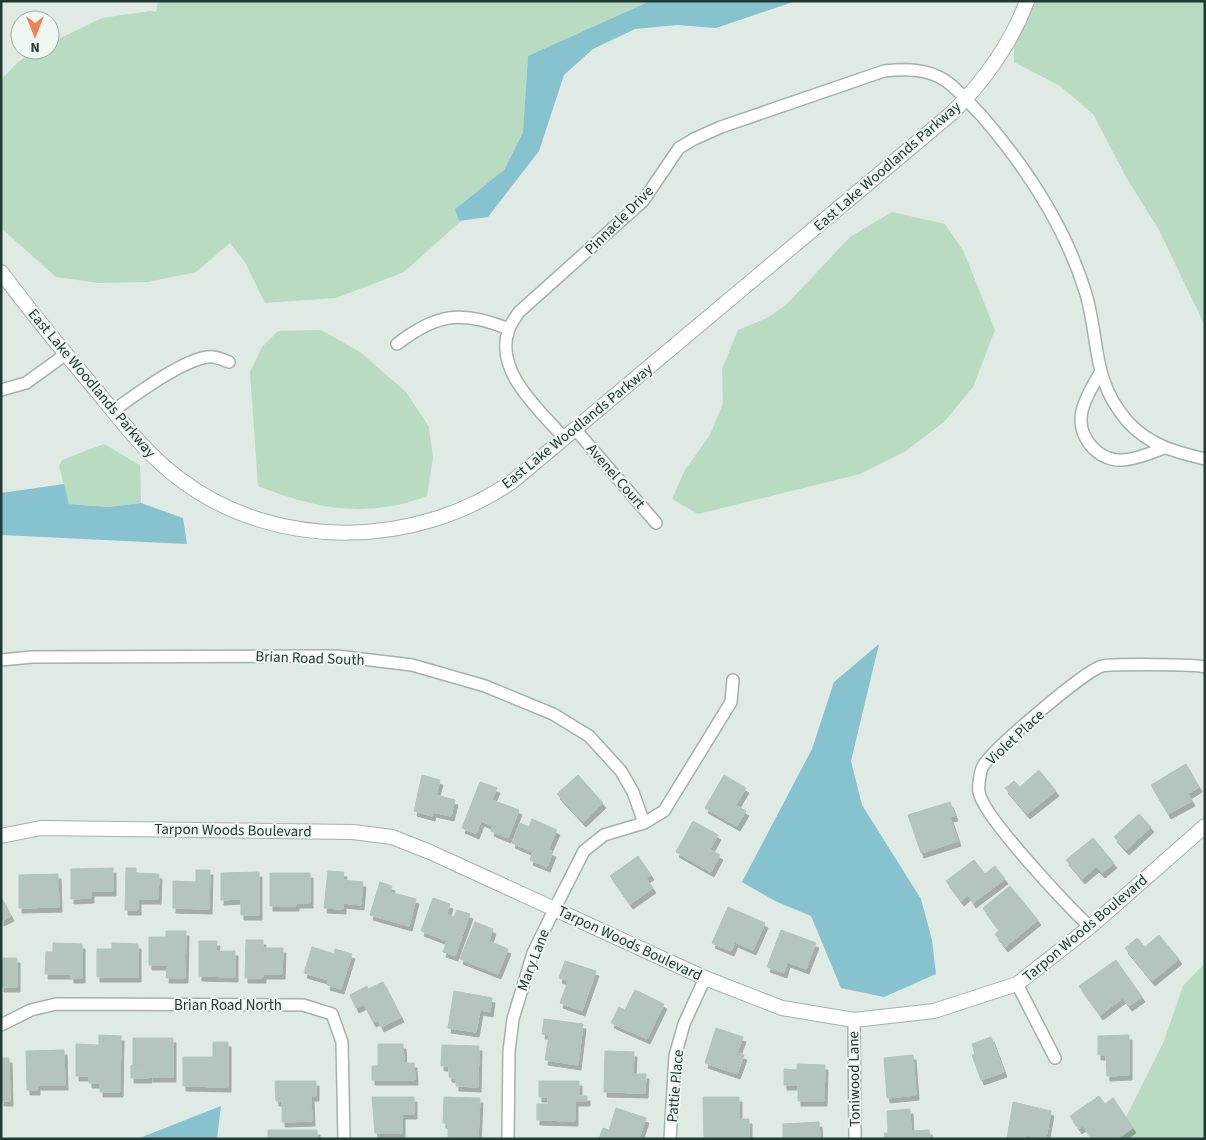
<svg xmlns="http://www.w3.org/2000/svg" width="1206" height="1140" font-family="'Source Sans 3',sans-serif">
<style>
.green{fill:#b8dbc2}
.water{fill:#87c2cf}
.building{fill:#b4c5be;stroke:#b2c4bd;filter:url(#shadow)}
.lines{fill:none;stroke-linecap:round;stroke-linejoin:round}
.minor-casing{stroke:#a2b2ac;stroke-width:14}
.tertiary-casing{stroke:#a2b2ac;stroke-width:16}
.minor{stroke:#fff;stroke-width:11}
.tertiary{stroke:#fff;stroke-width:14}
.labels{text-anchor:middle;stroke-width:4;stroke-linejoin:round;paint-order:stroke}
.street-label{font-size:15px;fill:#203a34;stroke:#eff7f3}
</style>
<defs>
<filter id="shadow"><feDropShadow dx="3" dy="5" stdDeviation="0" flood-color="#0004"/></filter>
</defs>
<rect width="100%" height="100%" fill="#dfeae5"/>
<path class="green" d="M158 1H650L528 56 523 132 504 170 456 208 459 221H461L404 272 336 298 265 303 245 262 230 243 196 272 148 282 99 283 56 277 1 228V80C17 63 26 50 50 50V43L102 18 150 11 156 12Z
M1034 1H1205V326L1159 230 1126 177 1093 114 1060 86 1014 62V46Z
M892 212 945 224 964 252 995 330 973 387 944 422 906 451 860 474 698 514 672 499 685 470 710 435 723 403 722 369 738 330 767 318 786 305 850 237Z
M321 330 360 352 406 392 429 427 433 458 427 496C366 519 317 509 258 486L250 372 262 347 278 331Z
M104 444 140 465 141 503 108 507 69 504 59 466 62 460Z
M1205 963V1139H1109L1123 1123 1164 1041 1183 986Z"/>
<path class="water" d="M650 1H796L716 28 677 25 635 29 593 49 564 75 539 151 488 217 459 221 455 209 504 170 523 132 528 56Z
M64 484 69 504 108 507 141 503 183 518 187 544 1 535V493Z
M879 644 851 761 862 805 921 899 932 940 936 974 884 997 841 988 811 916 775 901 742 882 812 749 834 682Z
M221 1106 217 1139H135H137Z"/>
<path class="building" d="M1186 764 1199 787 1188 794 1192 801 1168 814 1151 785Z
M1039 770 1056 791 1027 814 1005 788 1014 781 1020 787Z
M422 775 440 780 436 795 455 800 451 816 433 812 432 816 414 811Z
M578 775 603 803 583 822 557 794Z
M724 775 746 788 736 805 746 811 737 826 705 808Z
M480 782 497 788 492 800 519 810 508 838 491 831 493 826 481 821 476 834 462 828Z
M950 802 955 816 950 817 958 841 921 853 908 815Z
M1139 814 1151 827 1126 850 1114 837Z
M532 819 557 830 548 850 553 852 547 867 530 860 533 852 512 843 520 823 529 827Z
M693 821 718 835 710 849 720 855 711 872 676 852Z
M1093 838 1114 863 1102 873 1096 867 1082 879 1066 860Z
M638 856 651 875 646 878 653 888 630 904 610 876Z
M974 860 985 874 995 866 1005 879 973 903 968 895 961 901 946 881Z
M113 868V891H91V898L71 899V869Z
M126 868H136V873L159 874 158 899H138V910H125Z
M196 870H210L209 909 173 908V881L196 882Z
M328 871 344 872 343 880 363 882 361 905 343 903V909L324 908Z
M259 872V915H241V899L221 900V873Z
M270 873H310V903H296V906H270Z
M58 874 59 907 19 908V875Z
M380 882 392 886 390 892 416 899 409 926 370 915Z
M1010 886 1038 920 1005 947 995 934 999 930 983 908Z
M1 897 11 916 1 921Z
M433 898 450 904 447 914 454 917 457 910 470 914 455 956 443 952 447 941 421 931Z
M728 907 765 923 753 950 735 942 731 951 712 943Z
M475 922 493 929 489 941 508 949 498 974 460 959Z
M781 930 816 943 806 969 787 962 784 973 767 967Z
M166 931H186L185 978H166L167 965H149V937H166Z
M1159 935 1179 959 1152 981 1125 948 1137 938 1145 947Z
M246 940H263V948H283L282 974H263V978H245Z
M199 941H217L216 951H235V977L199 976Z
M53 943 82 944V978H71V974H45L46 952H53Z
M112 943 138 944V977H97V949H112Z
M312 947 334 954 335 949 352 954 341 989 327 985 328 980 304 973Z
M1 958H17V987H1Z
M1116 960 1142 997 1129 1006 1123 998 1100 1015 1079 986Z
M565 961 596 971 582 1011 560 1003 568 981 559 978Z
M383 982 401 1017 381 1027 378 1020 373 1022 364 1004 356 1008 350 995 367 986 368 989Z
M635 990 664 1004 647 1039 611 1023 619 1007 625 1010Z
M454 991 492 998 490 1012 480 1010 476 1032 448 1028Z
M544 1019 583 1024 578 1065 545 1060 549 1035 542 1034Z
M716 1028 743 1037 737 1053 744 1055 737 1074 705 1063Z
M99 1035 121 1036 120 1092H100V1083H89V1076H76V1044L99 1045Z
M1129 1035V1075L1107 1076 1106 1055H1098V1036Z
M991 1037 1004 1072 981 1080 972 1055 975 1054 972 1044Z
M133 1038H173V1077H150V1065H133Z
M213 1042H228V1087L183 1086V1057H213Z
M378 1044H403L404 1063H414L415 1080H372V1066H378Z
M442 1045 479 1046 478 1087 456 1086V1078L449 1077V1066H441Z
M64 1050 65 1085H37V1090H27L26 1051Z
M605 1051 634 1052 633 1074H646L645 1093 604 1092Z
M913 1055 916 1095 887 1098 884 1058Z
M1 1058H9L10 1101H1Z
M797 1064 825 1065 824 1101H798V1085H784V1069L797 1070Z
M131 1065 149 1066V1078H131Z
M275 1081H316V1096H311L312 1121 282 1122V1101H276Z
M539 1081H579V1096H587V1101H575V1121L537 1120V1104H548V1097H539Z
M1099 1096 1105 1104 1113 1098 1133 1128 1117 1139H1092L1083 1126 1079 1129 1070 1116Z
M372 1097H414V1114H402V1133H375Z
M444 1097 480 1098 478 1139H448V1124L443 1123Z
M703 1097H739V1119H749V1138H704Z
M1013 1102 1051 1111 1046 1138 1026 1135 1025 1139H1007Z
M616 1108 646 1118 639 1139H599L603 1128 609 1130Z
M910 1109 911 1131 929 1130 930 1139H885L884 1133H888L887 1111Z
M819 1122 820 1139H780L783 1137V1124Z
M268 1130H317V1139H268Z"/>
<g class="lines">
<defs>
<path id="minor" d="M397 344C437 313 462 310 509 329
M1100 373C1093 385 1085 398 1082 411 1076 436 1098 462 1123 460 1138 459 1151 453 1164 448
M1 390 26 383 66 354
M113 411C135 395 181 361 207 357 215 356 221 359 229 362
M575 429 656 523
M564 438C540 410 493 371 509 329 511 323 515 318 519 312L643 201 679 148 694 139 721 127 884 71C905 69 927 68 946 81 959 90 970 104 981 115 1026 167 1066 228 1086 294 1100 342 1091 380 1128 422 1149 445 1175 452 1205 459
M1 660 32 657 337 656 412 665 485 686 553 714 589 736 621 771 633 792 644 823
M1090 927C1069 907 983 817 979 792 978 787 980 771 983 766 993 749 1083 672 1102 666 1111 664 1195 664 1205 667
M1017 984 1055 1058
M854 1020 855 1139
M1 1025 31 1010 56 1004 303 1005 332 1014 342 1042 344 1139
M508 1139 509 1051 513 1019 533 953 555 908 584 851 604 835 644 823 664 811 731 702 733 680
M670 1139 675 1056 684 1024 705 978"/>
<path id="tertiary" d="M1 272C31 312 63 351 96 390 122 422 147 455 181 480 277 552 417 548 513 481L952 113C984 81 1011 44 1027 1
M1 836 41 828 353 832 392 837 430 852 705 978 782 1008 854 1020 934 1011 1017 984 1090 927 1205 826"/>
</defs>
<use href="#minor" class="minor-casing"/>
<use href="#tertiary" class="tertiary-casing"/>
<use href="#minor" class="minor"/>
<use href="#tertiary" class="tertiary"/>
</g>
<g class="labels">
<g class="street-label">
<text transform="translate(887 166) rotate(-41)" y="5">East Lake Woodlands Parkway</text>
<text transform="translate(619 220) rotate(-45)" y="5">Pinnacle Drive</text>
<text transform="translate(92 383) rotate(50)" y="5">East Lake Woodlands Parkway</text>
<text transform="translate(577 426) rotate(-39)" y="5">East Lake Woodlands Parkway</text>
<text transform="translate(616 476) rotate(49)" y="5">Avenel Court</text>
<text transform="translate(310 658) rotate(2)" y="5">Brian Road South</text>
<text transform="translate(1015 737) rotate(-43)" y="5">Violet Place</text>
<text transform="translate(233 830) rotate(1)" y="5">Tarpon Woods Boulevard</text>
<text transform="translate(1085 928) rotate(-40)" y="5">Tarpon Woods Boulevard</text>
<text transform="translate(630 943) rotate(25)" y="5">Tarpon Woods Boulevard</text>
<text transform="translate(533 960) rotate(-69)" y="5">Mary Lane</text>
<text x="228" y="1010">Brian Road North</text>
<text transform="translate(854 1079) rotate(-91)" y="5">Toniwood Lane</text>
<text transform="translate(675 1086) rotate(-85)" y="5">Pattie Place</text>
</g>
</g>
<rect width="1206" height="1140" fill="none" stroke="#203a34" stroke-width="5"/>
<g transform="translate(35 35) rotate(180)"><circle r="24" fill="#eff7f3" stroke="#9caba7"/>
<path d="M0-4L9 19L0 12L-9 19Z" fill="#f08057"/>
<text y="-8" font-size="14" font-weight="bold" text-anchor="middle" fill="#203a34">N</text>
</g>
</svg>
